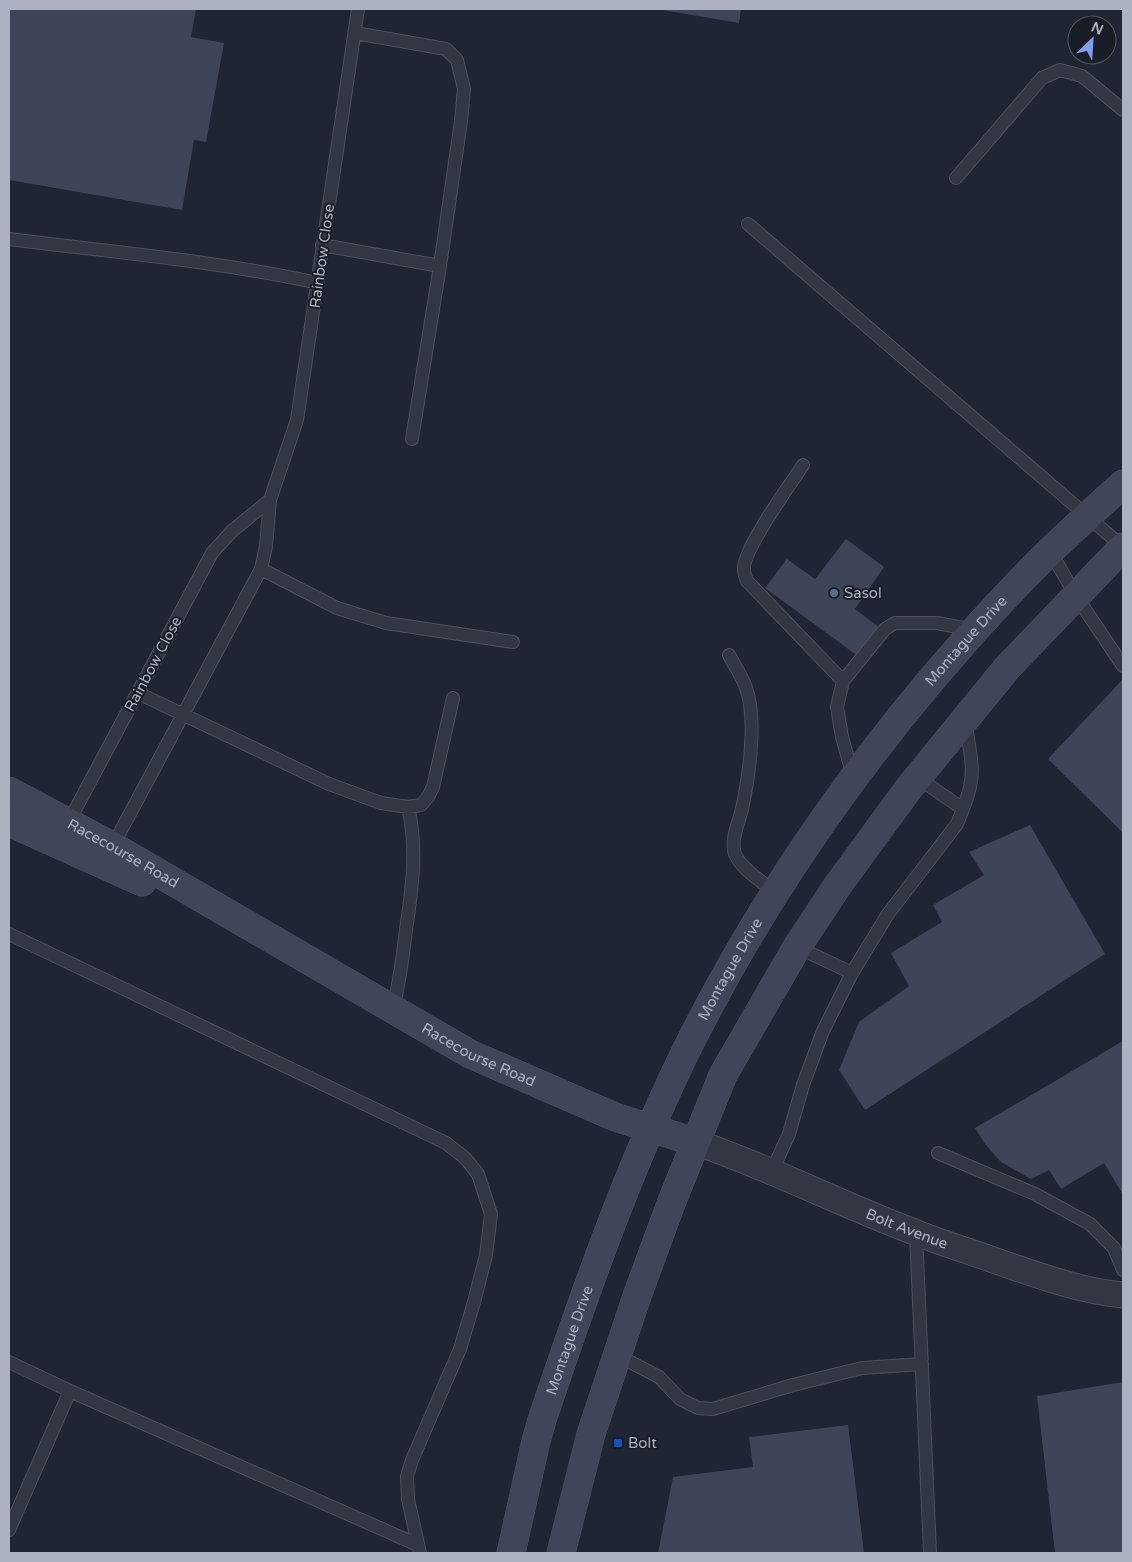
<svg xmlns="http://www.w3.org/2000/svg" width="1132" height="1562" font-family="'Varela Round',sans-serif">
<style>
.building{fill:#3e4556}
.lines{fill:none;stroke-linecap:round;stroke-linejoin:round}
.service-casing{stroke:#4d525f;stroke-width:14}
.minor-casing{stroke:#4d525f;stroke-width:27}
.secondary-casing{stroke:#4d525f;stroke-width:29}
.service{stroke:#333744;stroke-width:12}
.minor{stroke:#333744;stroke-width:25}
.secondary{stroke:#414657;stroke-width:28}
.service-dot{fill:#5c6f8a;stroke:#191d28;stroke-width:2}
.transit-dot{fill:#1a4fb4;stroke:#191d28;stroke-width:2}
.labels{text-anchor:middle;stroke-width:4;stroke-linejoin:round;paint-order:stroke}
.street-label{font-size:15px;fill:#adb2c1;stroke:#191d28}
.poi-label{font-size:15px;fill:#adb2c1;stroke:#191d28;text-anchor:start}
</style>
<rect width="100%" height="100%" fill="#202533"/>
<path class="building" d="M9 9H196L191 37 224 43 206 142 194 140 182 210 9 180Z
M657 9H741L739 23Z
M846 539 884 567 855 609 880 628 858 656 765 588 787 559 815 579Z
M1123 679V833L1048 759Z
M1030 825 1105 954 865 1110 839 1070 859 1022 909 986 891 953 942 922 933 905 984 875 969 852Z
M1123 1041V1195L1104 1163 1061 1189 1049 1170 1031 1179 1001 1162 985 1144 975 1128Z
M1123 1382V1553H1055L1037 1396Z
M848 1425 864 1553H658L673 1477 753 1467 749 1437Z"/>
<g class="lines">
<defs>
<path id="service" d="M355 33 446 49 457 60 464 89 461 121 440 266 412 439
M956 178 1042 78 1060 70 1082 76 1123 110
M748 224 1123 547
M9 239C112 252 217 261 318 283
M322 245 440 266
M803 465C790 485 742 550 744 570 744 574 746 578 747 581L843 681
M1050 551 1076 596 1123 666
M261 569 337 608 386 623 513 642
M729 655C734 665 741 675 745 685 758 717 749 776 742 809 739 822 730 841 735 854 742 870 763 882 776 893
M138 693 329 784 381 803 408 807 421 805 428 797 433 787 453 698
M853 776 842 737 837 707 843 681 885 629 895 623H937L974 630
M918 778 963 809
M67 825 212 553 232 531 270 500
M111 849 261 569 266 546 270 500 297 420 358 9
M9 934 446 1143 465 1158 478 1174 491 1214 486 1255 474 1302 460 1349 412 1460 407 1476 408 1499 420 1553
M797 947 852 973
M393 1010C399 983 403 957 406 930 412 889 418 848 408 807
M938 1153 1035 1194 1090 1224 1114 1248 1123 1270
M772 1171 789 1134 803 1085 823 1031 852 973 888 914 957 824C962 812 967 800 970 787 975 766 968 742 965 721
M916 1233 930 1553
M617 1355 659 1377 680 1399 698 1408 713 1409 793 1385 862 1368 922 1364
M9 1362 70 1391 418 1545
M9 1530 70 1391"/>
<g id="minor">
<path id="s1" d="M695 1142C771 1168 842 1205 917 1233 944 1244 972 1252 999 1262 1040 1276 1080 1291 1123 1295"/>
</g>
<g id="secondary">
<path id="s2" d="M9 791 112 846 470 1054 615 1117 695 1142"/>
<path d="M9 822 142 882"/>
<path id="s3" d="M511 1553 536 1441 542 1420C583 1298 626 1175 682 1059 771 877 895 708 1037 564 1065 536 1094 510 1123 484"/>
<path d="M561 1553 591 1434 637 1296 672 1201 723 1075 797 947 838 885 909 788 1007 668 1123 547"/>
</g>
</defs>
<use href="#service" class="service-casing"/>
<use href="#minor" class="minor-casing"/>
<use href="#secondary" class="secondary-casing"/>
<use href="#service" class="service"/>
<use href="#minor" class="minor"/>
<use href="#secondary" class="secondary"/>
</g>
<circle class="service-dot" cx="834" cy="593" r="5"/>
<rect class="transit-dot" x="613" y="1438" width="10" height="10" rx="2.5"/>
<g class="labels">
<g class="street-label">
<text transform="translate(322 256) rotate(-82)" y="5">Rainbow Close</text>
<text dy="5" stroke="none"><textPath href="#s3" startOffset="1031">Montague Drive</textPath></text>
<text transform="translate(153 664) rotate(-62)" y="5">Rainbow Close</text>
<text dy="5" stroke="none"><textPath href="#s2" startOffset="130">Racecourse Road</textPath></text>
<text dy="5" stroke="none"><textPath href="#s3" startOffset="626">Montague Drive</textPath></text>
<text dy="5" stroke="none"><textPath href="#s2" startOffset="539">Racecourse Road</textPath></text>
<text dy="5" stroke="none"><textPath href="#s1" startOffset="229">Bolt Avenue</textPath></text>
<text dy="5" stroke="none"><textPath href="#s3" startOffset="221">Montague Drive</textPath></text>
</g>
<g class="poi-label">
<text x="844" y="598">Sasol</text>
<text x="628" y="1448">Bolt</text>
</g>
</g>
<rect width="1132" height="1562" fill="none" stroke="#adb2c1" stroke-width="20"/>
<g transform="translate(1092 40) rotate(25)"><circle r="24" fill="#191d28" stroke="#545965"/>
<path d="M0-4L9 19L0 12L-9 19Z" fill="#839df0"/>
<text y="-8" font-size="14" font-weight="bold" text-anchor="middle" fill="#adb2c1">N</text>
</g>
</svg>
